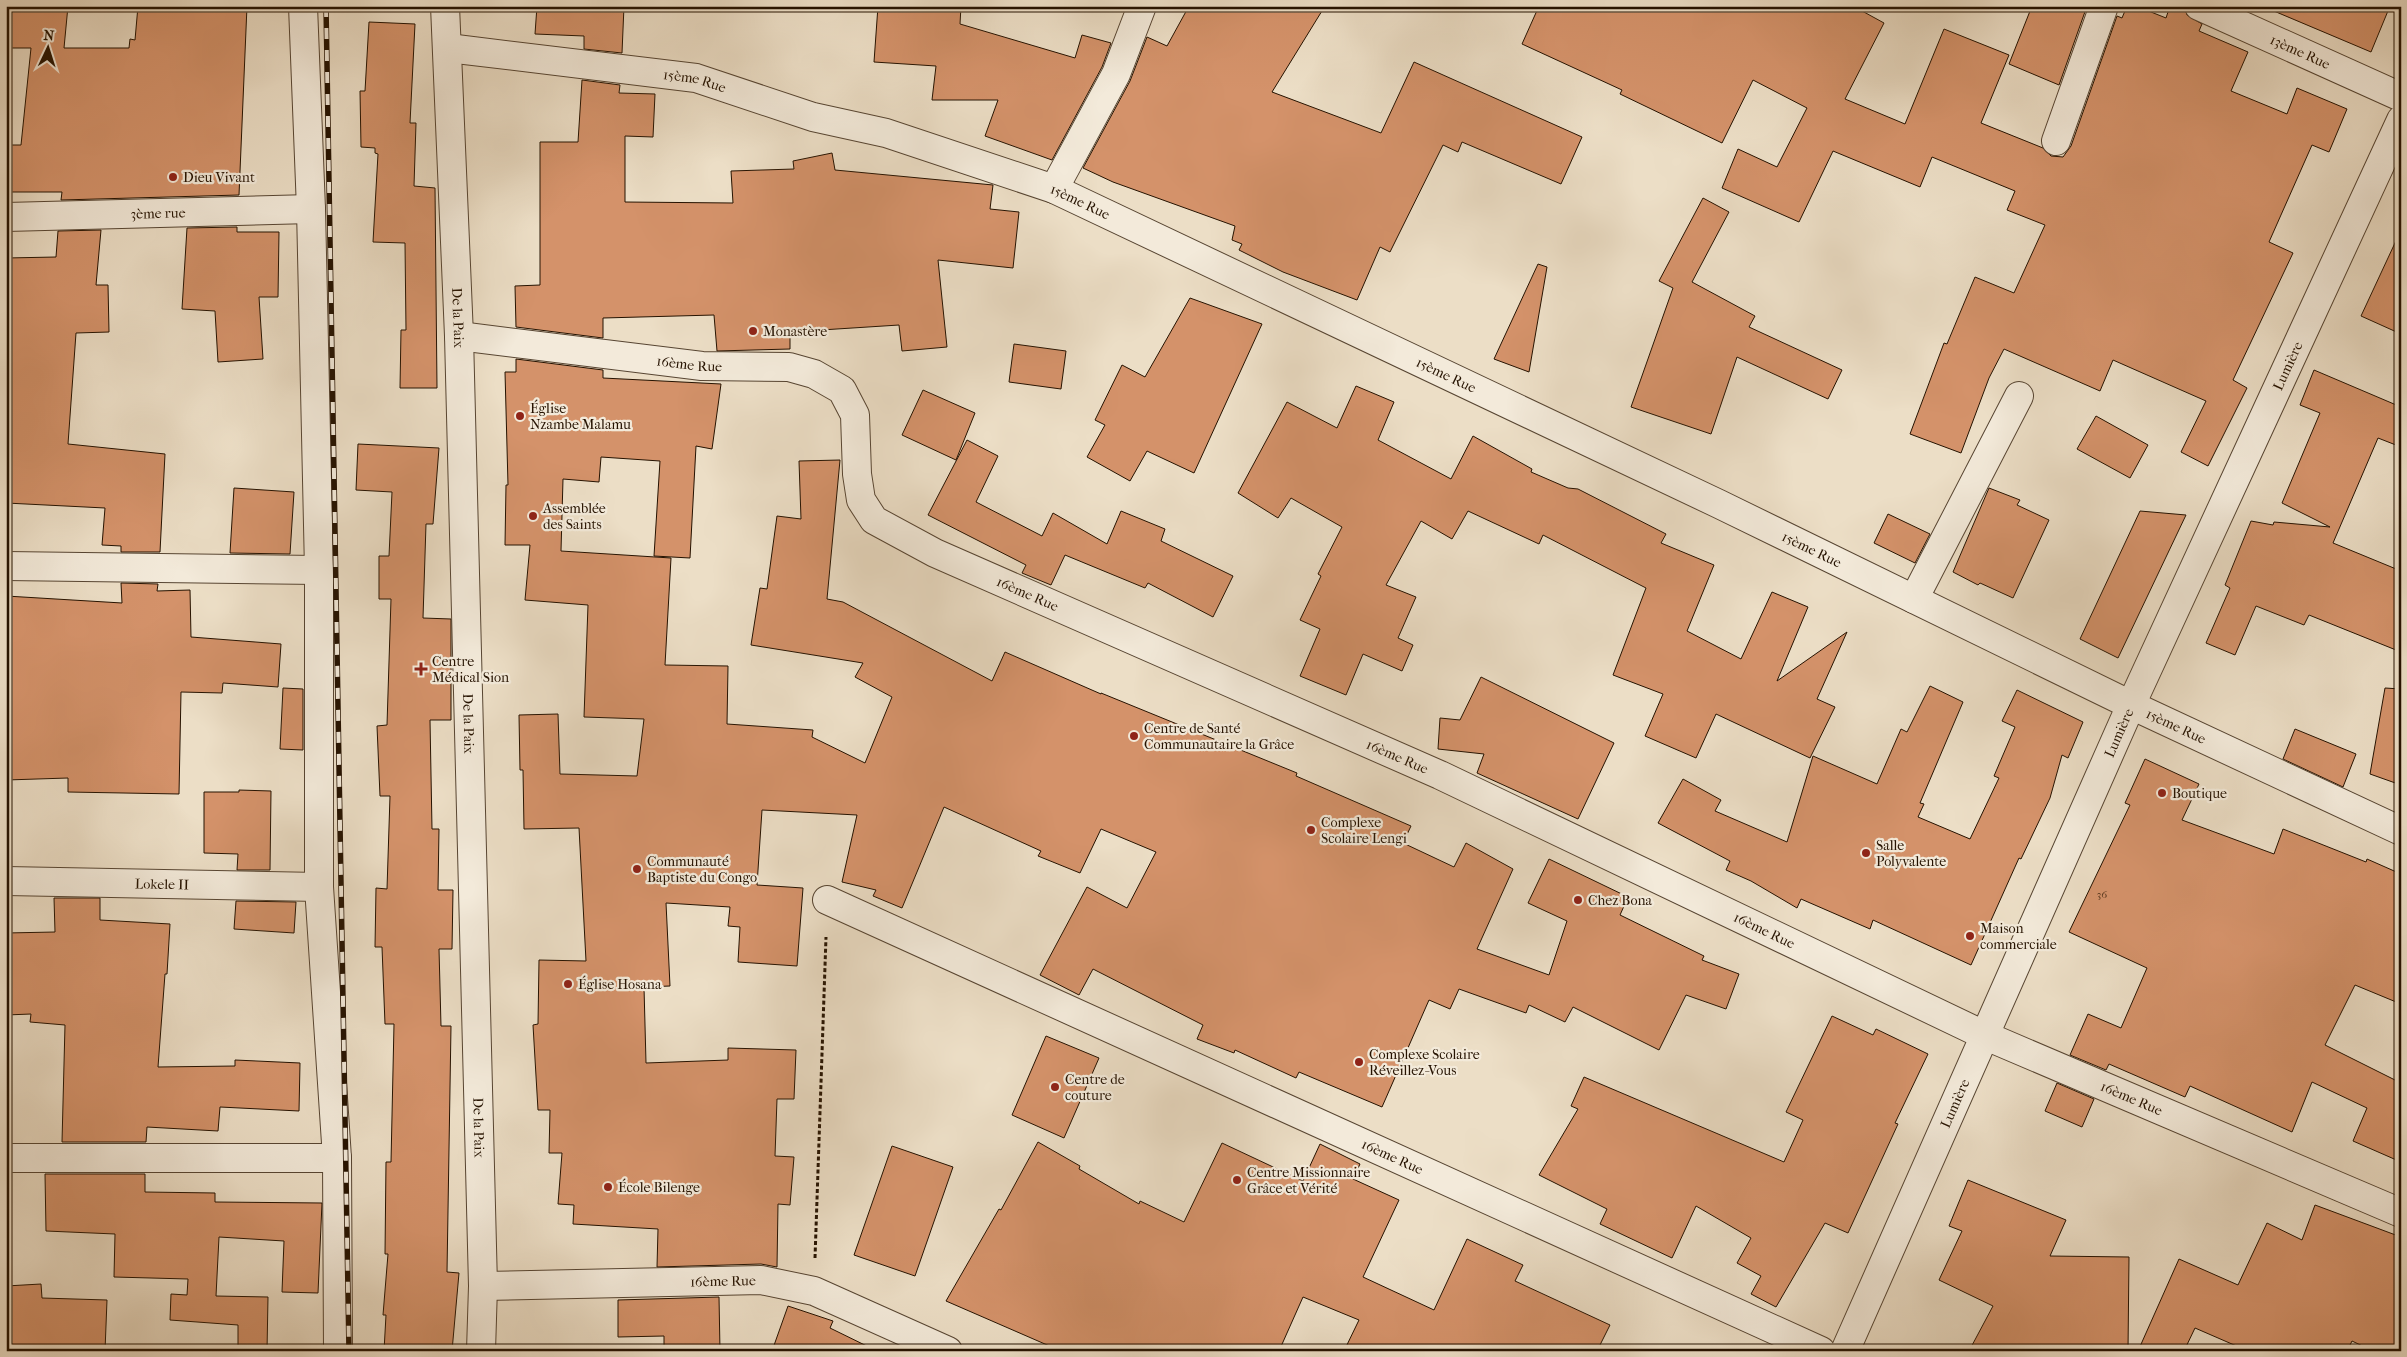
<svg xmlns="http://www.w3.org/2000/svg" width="2407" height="1357" font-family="'IM FELL French Canon',serif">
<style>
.building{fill:#d4926a;stroke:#251200}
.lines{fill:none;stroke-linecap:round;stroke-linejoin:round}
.minor-casing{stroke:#574532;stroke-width:30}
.path{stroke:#251200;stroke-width:3;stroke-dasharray:4 2.5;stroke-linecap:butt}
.minor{stroke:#f3eada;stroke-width:28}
.rail-casing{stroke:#251200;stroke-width:5.5}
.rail{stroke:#f3eada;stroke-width:4;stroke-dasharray:11;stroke-linecap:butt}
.poi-dot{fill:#8f2418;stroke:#f3eada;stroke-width:2}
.labels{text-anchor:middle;stroke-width:4.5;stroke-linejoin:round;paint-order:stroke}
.number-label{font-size:11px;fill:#51321a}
.street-label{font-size:14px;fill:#251200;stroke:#f3eada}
.poi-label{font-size:14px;fill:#251200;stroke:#f3eada;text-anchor:start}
</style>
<rect width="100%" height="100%" fill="#ecdec6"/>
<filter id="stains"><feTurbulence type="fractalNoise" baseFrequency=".004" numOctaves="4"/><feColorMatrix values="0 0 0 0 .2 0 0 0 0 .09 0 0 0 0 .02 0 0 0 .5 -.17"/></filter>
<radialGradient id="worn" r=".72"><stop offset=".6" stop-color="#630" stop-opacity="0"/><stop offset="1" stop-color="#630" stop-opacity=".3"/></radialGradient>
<path class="building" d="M10 6H68L64 48H129L130 39 135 40 138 6H247L239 195 61 200 62 192H6V145H21L31 48H8Z
M537 6H624L622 53 584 49V36L535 34Z
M878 6H961L960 24 1075 58 1082 35 1111 43 1102 67 1052 160 985 136 998 100H932L936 66 874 62Z
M1189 6H1325L1272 92 1381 133 1414 62 1582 137 1561 184 1462 142 1458 152 1443 145 1390 252 1380 247 1357 300 1283 272 1239 250 1242 244 1232 240 1235 226 1113 182 1083 168 1130 81 1147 37 1167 46Z
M1539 6H1853L1884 23 1845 99 1905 124 1944 29 2009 55 1981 123 2043 148 2051 156 2063 157 2071 146 2117 16 2122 18 2127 6H2136L2166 18 2170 6H2184L2187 15 2202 24 2199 31 2248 52 2231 91 2287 114 2297 88 2347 109 2329 152 2312 145 2269 242 2293 253 2233 380 2247 388 2208 466 2181 452 2206 401 2113 360 2100 391 2004 349 1989 378 1961 453 1910 434 1944 343 1947 344 1975 277 2014 293 2045 225 2007 210 2015 191 1932 157 1920 187 1833 151 1799 222 1722 188 1738 149 1777 167 1807 108 1753 80 1722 143 1620 94 1622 90 1522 44Z
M2032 6H2087L2059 85 2009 64Z
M2262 6H2390L2371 52Z
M369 22 415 24 410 123H416L414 186 435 188 437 388H400L401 330H406L405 243 373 242 378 154 375 153V148L361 147 360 91H365Z
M582 80 620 85 619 93 655 94 653 137 625 136V202L733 203 731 171 794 169 793 161 832 153 835 170 993 185 990 209 1019 212 1013 268 938 260 947 347 902 351 899 325 790 332V349L717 351 714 315 603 318V338L516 327 515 286 540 285V142H578Z
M1703 198 1729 212 1692 282 1755 316 1749 327 1842 370 1828 399 1737 357 1711 434 1631 407 1673 288 1659 281Z
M237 227V232H279L278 297H259L263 359 218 362 215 311 182 309 187 228Z
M101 230 96 285H108L109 332 76 333 68 444 165 454 160 552H121V546L102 545 105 508 6 503V365H8L6 258 56 257 58 231Z
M2401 230V334L2361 316Z
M1538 264 1547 267 1529 372 1494 359Z
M1190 298 1262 324 1194 473 1147 451 1130 481 1087 457 1105 425 1095 420 1122 365 1145 377Z
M1014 344 1066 351 1061 389 1009 382Z
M516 359 603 370V378L721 384 712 449 696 446 690 558 654 556 660 461 601 457 599 482 563 479 561 551 671 558 665 665 728 666 727 724 813 730 812 737 865 763 892 697 855 677 863 663 751 645 760 588 767 589 777 516 801 519 799 461 840 460 827 599 843 602 992 681 1005 652 1101 694V693L1297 773 1296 776 1411 826 1403 843 1454 867 1466 843 1513 869 1477 949 1549 975 1567 921 1528 903 1549 859 1628 897 1620 915 1704 956 1702 960 1739 974 1726 1009 1686 995 1659 1050 1573 1007 1565 1022 1529 1005 1526 1013 1459 989 1450 1009 1429 1000 1382 1107 1299 1072 1296 1078 1235 1050 1234 1053 1197 1039 1203 1025 1093 969 1079 995 1040 975 1087 887 1127 908 1156 852 1101 829 1080 873 1038 856 1041 851 944 807 902 908 873 896 876 890 842 882 857 815 762 810 757 885 803 888 797 966 738 962 740 927 728 926 730 907 666 903 670 986 644 987 646 1063 728 1060V1048L796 1050 794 1099H777L775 1156 794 1157 790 1205 778 1204 777 1267 761 1264 657 1267 658 1229 573 1224 574 1205 558 1204 562 1153H549L550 1110H538L533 1025 538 1024 539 960 586 961 579 828 524 829 523 770H520L519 715 558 714 560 774 637 776 644 719 584 717 588 605 525 600 530 545H505L506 485H508L505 372H516Z
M2314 370 2401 407V447L2378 438 2333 543 2401 571V652L2309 615 2304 625 2256 606 2235 655 2206 643 2230 588 2225 585 2251 521 2273 525 2274 522 2330 527 2282 503 2320 413 2300 405Z
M1356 386 1394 402 1378 440 1451 479 1473 436 1532 469 1531 472 1568 488 1578 489 1666 534 1661 543 1714 565 1687 631 1741 659 1772 592 1808 607 1777 681 1847 632 1817 699 1835 707 1810 758 1716 714 1696 758 1645 736 1663 694 1613 675 1646 588 1543 535 1539 544 1468 511 1452 539 1421 521 1386 585 1416 597 1398 638 1413 645 1402 671 1363 654 1346 695 1300 676 1320 629 1300 620 1321 576 1318 574 1342 527 1291 498 1278 518 1238 493 1287 402 1337 428Z
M923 390 975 413 956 460 902 435Z
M2096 416 2148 445 2130 478 2077 449Z
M967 440 998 456 976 502 1042 536 1053 513 1107 544 1121 511 1165 529 1161 541 1233 576 1213 617 1148 583 1145 588 1065 555 1051 585 1022 573 1026 565 928 515Z
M358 444 439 448 433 524H426L423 618 451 619V720H430L432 829H439L438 890H453L452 949H439L441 1026H451L447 1272 459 1273 452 1351H384L386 1315H383L388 1254H385L386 1162H391L394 1024H385L382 947H375L376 888 387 889 390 796H380L377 726 387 725 391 599H379V556H389L392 492 356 490Z
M234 488 294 492 290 554 230 553Z
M1989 488 2020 500 2017 505 2049 520 2013 598 1980 583 1978 585 1953 572Z
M2140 511 2186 515 2118 658 2080 639Z
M1888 514 1930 534 1915 563 1874 543Z
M121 583 158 584 157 591 190 590 191 637 281 644 278 687 223 683 222 693 181 692 179 794 68 792V778L6 780V596L122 603Z
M1481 677 1614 743 1578 819 1477 773 1484 754 1438 749 1440 718 1460 720Z
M1930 686 1963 702 1920 803 1924 804 1918 817 1970 839 1999 778 1994 776 2015 727 2002 721 2017 690 2083 722 2068 758 2062 755 2050 798 2021 859 2019 858 1971 965 1873 920 1870 929 1801 899 1797 908 1751 881 1726 870 1730 861 1658 823 1683 779 1721 800 1715 811 1787 842 1813 756 1877 784 1901 729 1907 732Z
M283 688 303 689V750L280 749Z
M2385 688 2401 689V785L2370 774Z
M2295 729 2356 754 2343 787 2283 759Z
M2145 759 2199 784 2182 820 2274 854 2283 829 2366 862 2367 859 2401 874V1004L2355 985 2325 1045 2401 1083V1162L2353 1141 2367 1108 2312 1082 2292 1132 2190 1086 2185 1097 2109 1064 2106 1070 2070 1055 2088 1014 2121 1028 2147 968 2069 932 2130 805 2125 803Z
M239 790 271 791 270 870H237L238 854 204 853V792H239Z
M54 898H100V920L170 924 167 974H165L158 1067 235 1066V1060L300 1063 299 1111 220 1107 218 1131 147 1127 146 1142H62L65 1025 30 1022 31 1014 6 1015V933L55 932Z
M236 901 296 902 294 933 234 929Z
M1832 1016 1873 1035 1876 1029 1928 1054 1895 1123 1898 1124 1848 1233 1825 1223 1776 1307 1751 1294 1761 1276 1737 1263 1751 1238 1696 1206 1672 1258 1600 1224 1607 1209 1539 1175 1578 1109 1571 1106 1584 1077 1784 1162 1803 1120 1786 1112Z
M1046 1036 1099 1058 1064 1138 1012 1115Z
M2057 1083 2094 1099 2082 1127 2045 1111Z
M1038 1142 1080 1166 1079 1169 1139 1204 1140 1201 1184 1222 1222 1143 1303 1181 1320 1144 1360 1164 1353 1179 1399 1200 1363 1277 1434 1310 1467 1239 1523 1265 1515 1281 1610 1325 1597 1351H1344L1359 1320 1303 1297 1279 1351H1061L946 1301 999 1209 1001 1210Z
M892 1146 953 1167 915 1276 854 1255Z
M45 1174H145V1192L215 1193V1202L322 1203 318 1293 282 1292 284 1241 219 1237 216 1296 268 1297 267 1351H238V1325L170 1320 171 1294 187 1295 188 1279 114 1277 115 1234 46 1231Z
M1968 1180 2066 1220 2050 1256 2129 1257 2128 1351H1969L1993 1306 1939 1280 1962 1231 1949 1226Z
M2315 1205 2401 1237V1351H2373L2352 1341 2347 1351H2248L2195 1328 2184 1351H2138L2179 1259 2238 1285 2267 1223 2302 1240Z
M41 1284 42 1298 107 1300 105 1351H6V1286Z
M719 1297 720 1351H664V1336L618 1337V1300Z
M788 1306 833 1321 830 1328 877 1351H772Z"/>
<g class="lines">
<defs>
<g id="minor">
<path d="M303 6 311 209 319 570V887L337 1158 338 1351"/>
<path id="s1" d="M445 6 459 336 483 1286 481 1351"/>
<path id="s2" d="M2199 6 2401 97"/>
<path id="s3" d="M448 48 696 78 813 117 886 133 1054 189 1719 504 2131 705 2401 831"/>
<path d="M2056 141 2104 6"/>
<path d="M1054 189 1116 74 1142 6"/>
<path id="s4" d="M6 217 311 209"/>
<path id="s5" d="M459 336 702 366 789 367 814 374 842 390 855 415 857 474 861 500 874 520 935 553 1440 775 1986 1036 2401 1213"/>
<path d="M6 566 319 570"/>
<path d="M1914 599 2019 396"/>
<path id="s6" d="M6 881 319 887"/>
<path id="s7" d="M827 900 1821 1351"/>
<path d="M6 1158H337"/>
<path id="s8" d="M483 1286 761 1280 814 1291 948 1351"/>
<path id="s9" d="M1845 1351 2131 705 2401 120"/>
</g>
</defs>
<use href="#minor" class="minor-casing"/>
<path class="path" d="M815 1258 826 937"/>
<use href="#minor" class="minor"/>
<defs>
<path id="rail" d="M326 6 349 1351"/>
</defs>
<use href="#rail" class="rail-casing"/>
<use href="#rail" class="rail"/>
</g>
<g class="poi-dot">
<circle cx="173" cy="177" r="5"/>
<circle cx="753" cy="331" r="5"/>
<circle cx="520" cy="416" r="5"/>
<circle cx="533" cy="516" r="5"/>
<path d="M418.5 661.5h5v5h5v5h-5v5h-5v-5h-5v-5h5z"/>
<circle cx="1134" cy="736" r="5"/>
<circle cx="2162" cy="793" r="5"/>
<circle cx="1311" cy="830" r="5"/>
<circle cx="1866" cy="853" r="5"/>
<circle cx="637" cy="869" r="5"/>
<circle cx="1578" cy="900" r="5"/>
<circle cx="1970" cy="936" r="5"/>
<circle cx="568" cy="984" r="5"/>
<circle cx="1359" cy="1062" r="5"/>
<circle cx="1055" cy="1087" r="5"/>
<circle cx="1237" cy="1180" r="5"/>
<circle cx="608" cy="1187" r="5"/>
</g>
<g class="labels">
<g class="number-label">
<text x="2102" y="898">36</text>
</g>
<g class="street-label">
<text dy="5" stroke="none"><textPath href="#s2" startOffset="111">13ème Rue</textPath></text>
<text dy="5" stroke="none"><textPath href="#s3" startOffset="249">15ème Rue</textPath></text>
<text dy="5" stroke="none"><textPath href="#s3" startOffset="654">15ème Rue</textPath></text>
<text dy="5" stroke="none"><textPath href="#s4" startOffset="152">3ème rue</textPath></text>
<text dy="5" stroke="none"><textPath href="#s1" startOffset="312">De la Paix</textPath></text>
<text dy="5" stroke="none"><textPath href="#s5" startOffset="232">16ème Rue</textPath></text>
<text dy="5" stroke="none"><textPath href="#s9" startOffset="1080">Lumière</textPath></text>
<text dy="5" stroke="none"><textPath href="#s3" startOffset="1059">15ème Rue</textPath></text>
<text dy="5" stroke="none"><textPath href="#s3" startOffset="1464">15ème Rue</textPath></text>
<text dy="5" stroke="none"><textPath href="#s5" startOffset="698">16ème Rue</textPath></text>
<text dy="5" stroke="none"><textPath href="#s1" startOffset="718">De la Paix</textPath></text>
<text dy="5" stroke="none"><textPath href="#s3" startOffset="1869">15ème Rue</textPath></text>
<text dy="5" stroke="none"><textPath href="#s9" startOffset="676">Lumière</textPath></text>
<text dy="5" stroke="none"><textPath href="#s5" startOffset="1102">16ème Rue</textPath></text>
<text dy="5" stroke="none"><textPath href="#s6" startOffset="156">Lokele II</textPath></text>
<text dy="5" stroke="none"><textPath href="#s5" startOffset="1508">16ème Rue</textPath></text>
<text dy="5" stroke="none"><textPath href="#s5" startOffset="1912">16ème Rue</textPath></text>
<text dy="5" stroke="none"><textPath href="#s9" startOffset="271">Lumière</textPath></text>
<text dy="5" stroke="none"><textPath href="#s1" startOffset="1122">De la Paix</textPath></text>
<text dy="5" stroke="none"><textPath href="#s7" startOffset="621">16ème Rue</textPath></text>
<text dy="5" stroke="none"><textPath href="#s8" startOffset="240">16ème Rue</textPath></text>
</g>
<g class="poi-label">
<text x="183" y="182">Dieu Vivant</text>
<text x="763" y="336">Monastère</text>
<text x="530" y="413">Église<tspan x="530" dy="16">Nzambe Malamu</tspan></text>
<text x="543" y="513">Assemblée<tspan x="543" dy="16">des Saints</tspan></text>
<text x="432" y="666">Centre<tspan x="432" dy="16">Médical Sion</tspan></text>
<text x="1144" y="733">Centre de Santé<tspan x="1144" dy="16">Communautaire la Grâce</tspan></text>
<text x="2172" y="798">Boutique</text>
<text x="1321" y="827">Complexe<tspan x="1321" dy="16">Scolaire Lengi</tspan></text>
<text x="1876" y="850">Salle<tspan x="1876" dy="16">Polyvalente</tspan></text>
<text x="647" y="866">Communauté<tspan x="647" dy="16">Baptiste du Congo</tspan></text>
<text x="1588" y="905">Chez Bona</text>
<text x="1980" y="933">Maison<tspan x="1980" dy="16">commerciale</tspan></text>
<text x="578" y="989">Église Hosana</text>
<text x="1369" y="1059">Complexe Scolaire<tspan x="1369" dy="16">Réveillez-Vous</tspan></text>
<text x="1065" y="1084">Centre de<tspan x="1065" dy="16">couture</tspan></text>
<text x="1247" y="1177">Centre Missionnaire<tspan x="1247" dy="16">Grâce et Vérité</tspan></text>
<text x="618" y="1192">École Bilenge</text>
</g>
</g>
<rect width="2407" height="1357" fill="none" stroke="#ecdec6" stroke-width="25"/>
<rect x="8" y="8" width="2392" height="1342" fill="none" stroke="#251200" stroke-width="2.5"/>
<rect x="12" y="12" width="2382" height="1332" fill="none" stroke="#251200"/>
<g transform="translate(48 48) rotate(4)" stroke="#f3eada" stroke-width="4" paint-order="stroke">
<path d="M0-4L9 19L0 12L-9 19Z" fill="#251200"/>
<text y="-8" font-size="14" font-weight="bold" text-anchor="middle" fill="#251200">N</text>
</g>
<rect width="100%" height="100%" filter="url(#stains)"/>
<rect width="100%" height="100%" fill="url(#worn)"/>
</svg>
